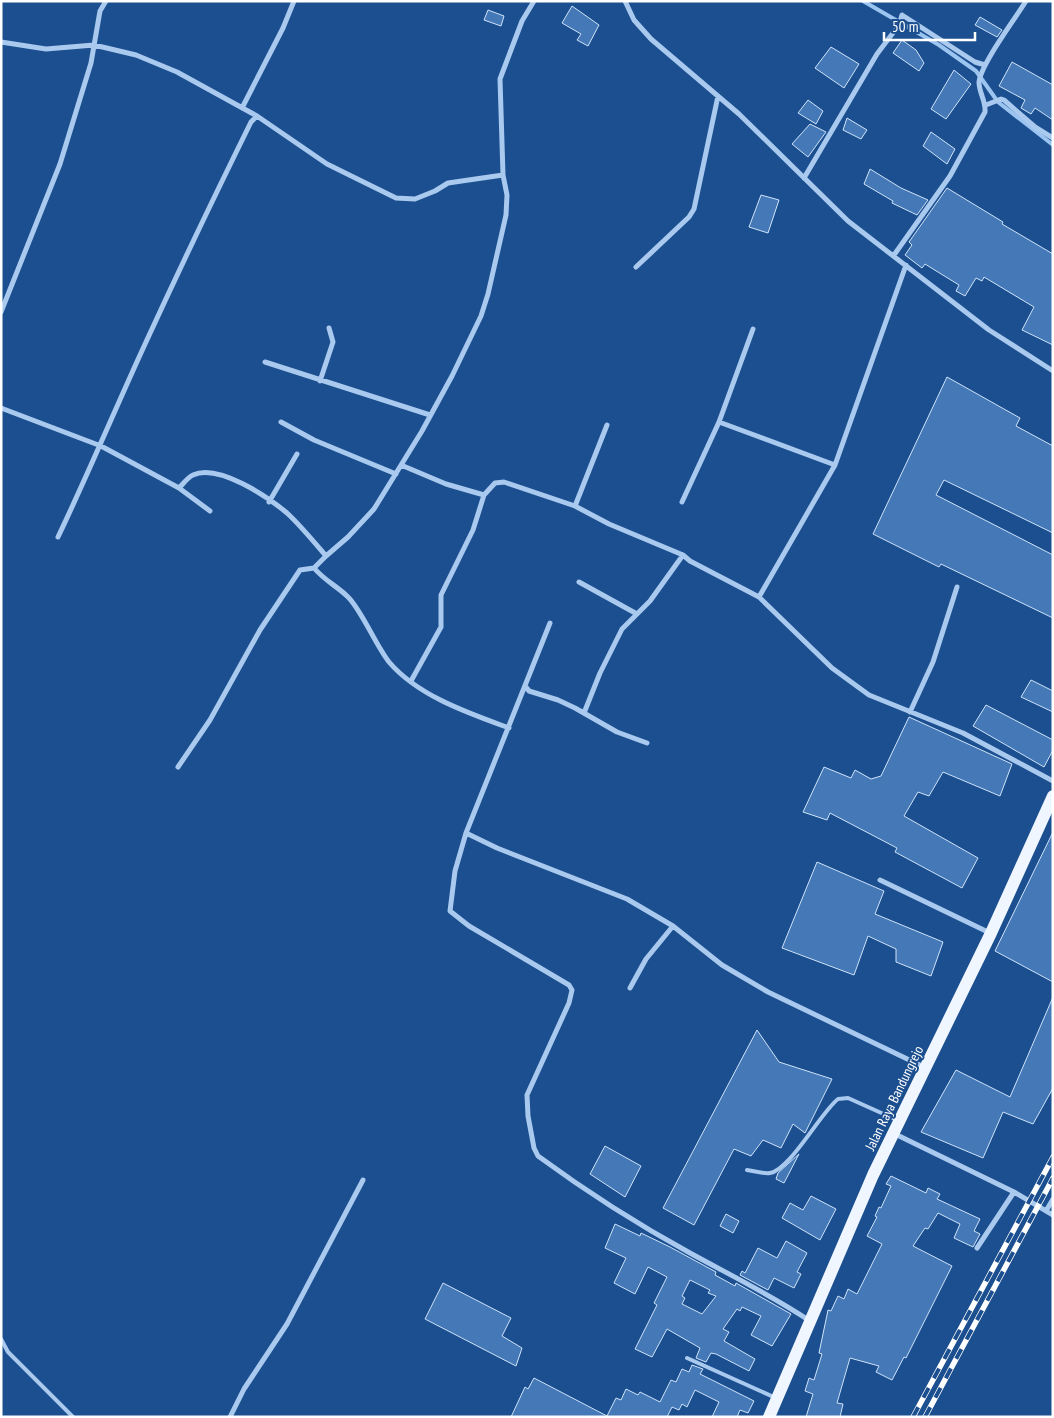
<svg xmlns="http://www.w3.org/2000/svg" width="1054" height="1418" font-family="'PT Sans Narrow',sans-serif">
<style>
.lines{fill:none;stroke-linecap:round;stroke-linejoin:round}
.stream{stroke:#9cc4f0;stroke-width:4}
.building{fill:#4478b7;stroke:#cfe3fa;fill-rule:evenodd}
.lane{stroke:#a9c9ee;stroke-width:4}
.street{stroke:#a9c9ee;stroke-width:5}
.primary{stroke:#f0f6ff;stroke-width:12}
.rail-casing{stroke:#fff;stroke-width:5.5}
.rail{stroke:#1b4f8f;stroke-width:4;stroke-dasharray:11;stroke-linecap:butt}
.labels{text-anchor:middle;stroke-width:4;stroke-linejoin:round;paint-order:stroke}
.street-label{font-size:14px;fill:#fff;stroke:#1b4f8f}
</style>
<rect width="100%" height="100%" fill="#1b4f8f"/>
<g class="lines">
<path class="stream" d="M863 1 939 45 976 71 998 102 1053 145"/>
</g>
<path class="building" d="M572 6 599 25 588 46 577 40 581 34 562 23Z
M488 10 504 16 501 26 484 20Z
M980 17 1002 30 997 37 975 25Z
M902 40 916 50 924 63 919 71 893 53Z
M831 47 859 64 844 88 815 68Z
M1012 62 1053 85V120L1035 108 1031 114 1021 108 1025 100 999 86Z
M954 70 971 84 946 119 931 109Z
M808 100 823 111 816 124 798 113Z
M847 118 867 130 861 139 843 130Z
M810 124 826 132 808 157 792 144Z
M931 132 955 149 947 164 923 146Z
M870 169 901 188 928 200 917 215 892 203 893 201 864 184Z
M947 188 1003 222 1002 224 1053 254V345L1022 330 1034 307 984 277 982 281 976 278 965 296 956 291 959 285 925 264 922 268 905 255 912 245 909 242Z
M761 195 779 200 768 233 749 227Z
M947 377 1020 418 1016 426 1053 446V533L944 480 936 495 1053 555V618L941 564 939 567 873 534Z
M1031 680 1053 691V712L1021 697Z
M986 705 1053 740V750L1044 767 973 726Z
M909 717 1012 764 1000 796 943 772 929 796 918 792 904 816 978 858 962 888 895 852 897 848 830 813 827 820 803 812 824 767 851 778 855 770 871 779 881 776Z
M1053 832V982L995 951Z
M817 862 884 891 875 914 943 942 931 976 896 962V949L868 936 854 975 782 948Z
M1053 997V1088L1033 1124 1003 1112 983 1158 921 1132 956 1070 1010 1097Z
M757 1030 779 1062 832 1079 805 1133 793 1124 781 1148 763 1140 751 1156 734 1149 694 1225 663 1208Z
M605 1146 641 1166 625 1197 590 1174Z
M799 1154 784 1183 776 1179 778 1173Z
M891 1176 926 1193 928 1188 940 1194 937 1199 980 1219 974 1231 980 1234 973 1247 954 1238 960 1224 938 1213 928 1229 925 1228 913 1246 952 1266 906 1358 904 1357 892 1380 876 1372 879 1366 850 1358 837 1403 843 1404 840 1417H806L813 1394 805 1391 809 1378 814 1380 822 1354 819 1353 828 1310 831 1311 838 1296 844 1299 848 1289 857 1294 882 1244 867 1236 877 1217 875 1216 879 1207 881 1208 891 1186 886 1184Z
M811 1196 836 1209 820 1240 782 1218 790 1203 803 1210Z
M726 1214 739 1221 733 1233 720 1226Z
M615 1224 640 1236 641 1233 670 1247 716 1272 715 1275 735 1286 736 1283 791 1314 772 1346 751 1335 761 1316 742 1307 740 1311 737 1309 723 1329 729 1332 724 1341 755 1359 749 1371 716 1354 711 1353 706 1362 696 1358 700 1348 667 1329 652 1357 635 1349 657 1305 654 1303 667 1277 648 1267 635 1294 614 1283 626 1258 605 1248ZM690 1280 710 1290 708 1293 716 1296 702 1314 682 1304 685 1298 682 1296Z
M786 1241 807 1253 797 1272 801 1274 794 1288 774 1278 768 1290 740 1275 742 1271 745 1273 758 1248 777 1258Z
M443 1283 511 1318 502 1336 522 1348 516 1366 425 1319Z
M692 1365 703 1369 700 1374 754 1401 748 1413 740 1410 737 1417H712L719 1402 695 1390 687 1407 682 1404 679 1410 672 1407 667 1417H511L525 1387 528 1389 534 1378 607 1416 616 1398 621 1400 626 1389 638 1395 640 1392 660 1402 671 1380 676 1382 682 1369 689 1372Z"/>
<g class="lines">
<path class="lane" d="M747 1170C754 1171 763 1174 770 1173 790 1170 821 1112 838 1099L848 1098 897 1120
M1 1339 8 1352 73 1417
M687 1358 776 1398"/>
<path class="street" d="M625 1 634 20 651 39 739 114 848 221 989 330 1053 371
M1 42 46 49 94 45 136 55 177 72 257 116 327 164 396 198 415 199 435 191 448 183 503 175
M986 105 1001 99 1004 100 1035 127 1053 138
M242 108 283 28 294 1
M804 178 877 54 899 25 902 15 975 62 985 65
M894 255 950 176 985 112C986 101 979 93 979 82 981 64 1015 19 1026 1
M636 267 689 217 694 209 718 96
M1 312 60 164 91 63 100 11 106 1
M265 362 430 415
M320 381 333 342 329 328
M1 408 101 446 179 488 210 511
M281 422 314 440 396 474
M719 422 835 465
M401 465 446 484 484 495 495 483 504 482 575 506 609 524 683 555 690 561 759 597 832 668 869 695 963 733 1053 781
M179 488C183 484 188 477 193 475 218 463 268 497 287 513 301 526 314 542 326 556L314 568C325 581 337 586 348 597 362 611 375 644 389 662 418 696 468 713 509 728
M269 502 297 454
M682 502 719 422 753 329
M575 506 607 425
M58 537C89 472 116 407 146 342 180 268 215 195 251 122L257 116
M326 556 348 537 374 509 422 431 452 376 481 316 488 294 506 215 507 195 503 175 500 79 522 21 534 1
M579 582 637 614
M759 597 835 465 906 265
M550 623 466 833 497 848 627 899 673 926 722 965 768 992 926 1068
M411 681 441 627V595L473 530 484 495
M526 687 529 691 558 700 575 708 617 732 647 743
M910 712 933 662 957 587
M584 713 600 673 622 629 650 601 683 555
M178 767 210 720 260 630 300 570 314 568
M466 833 455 871 450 911 469 926 569 985 572 990 569 1003 527 1095 528 1116 534 1148 538 1156C587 1192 637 1224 690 1253 730 1275 771 1295 810 1321
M880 880 990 933
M630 988 646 959 673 926
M893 1133 1014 1192 1053 1215
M1046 1211 1053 1199
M977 1248 1014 1192
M230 1417 244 1389 287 1324 363 1180"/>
<path class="primary" d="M769 1417 873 1175 991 933 1053 796"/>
<defs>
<path id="rail" d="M913 1417 1053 1157
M925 1417 1053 1178"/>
</defs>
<use href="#rail" class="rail-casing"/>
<use href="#rail" class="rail"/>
</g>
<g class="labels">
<g class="street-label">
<text transform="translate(894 1098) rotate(-64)" y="5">Jalan Raya Bandungrejo</text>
</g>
</g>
<rect width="1054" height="1418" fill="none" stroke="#ffffff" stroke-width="5"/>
<path d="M884 32v8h91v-8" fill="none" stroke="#ffffff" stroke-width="2.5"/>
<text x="892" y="32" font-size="15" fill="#ffffff" stroke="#1b4f8f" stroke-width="4" paint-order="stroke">50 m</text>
</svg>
